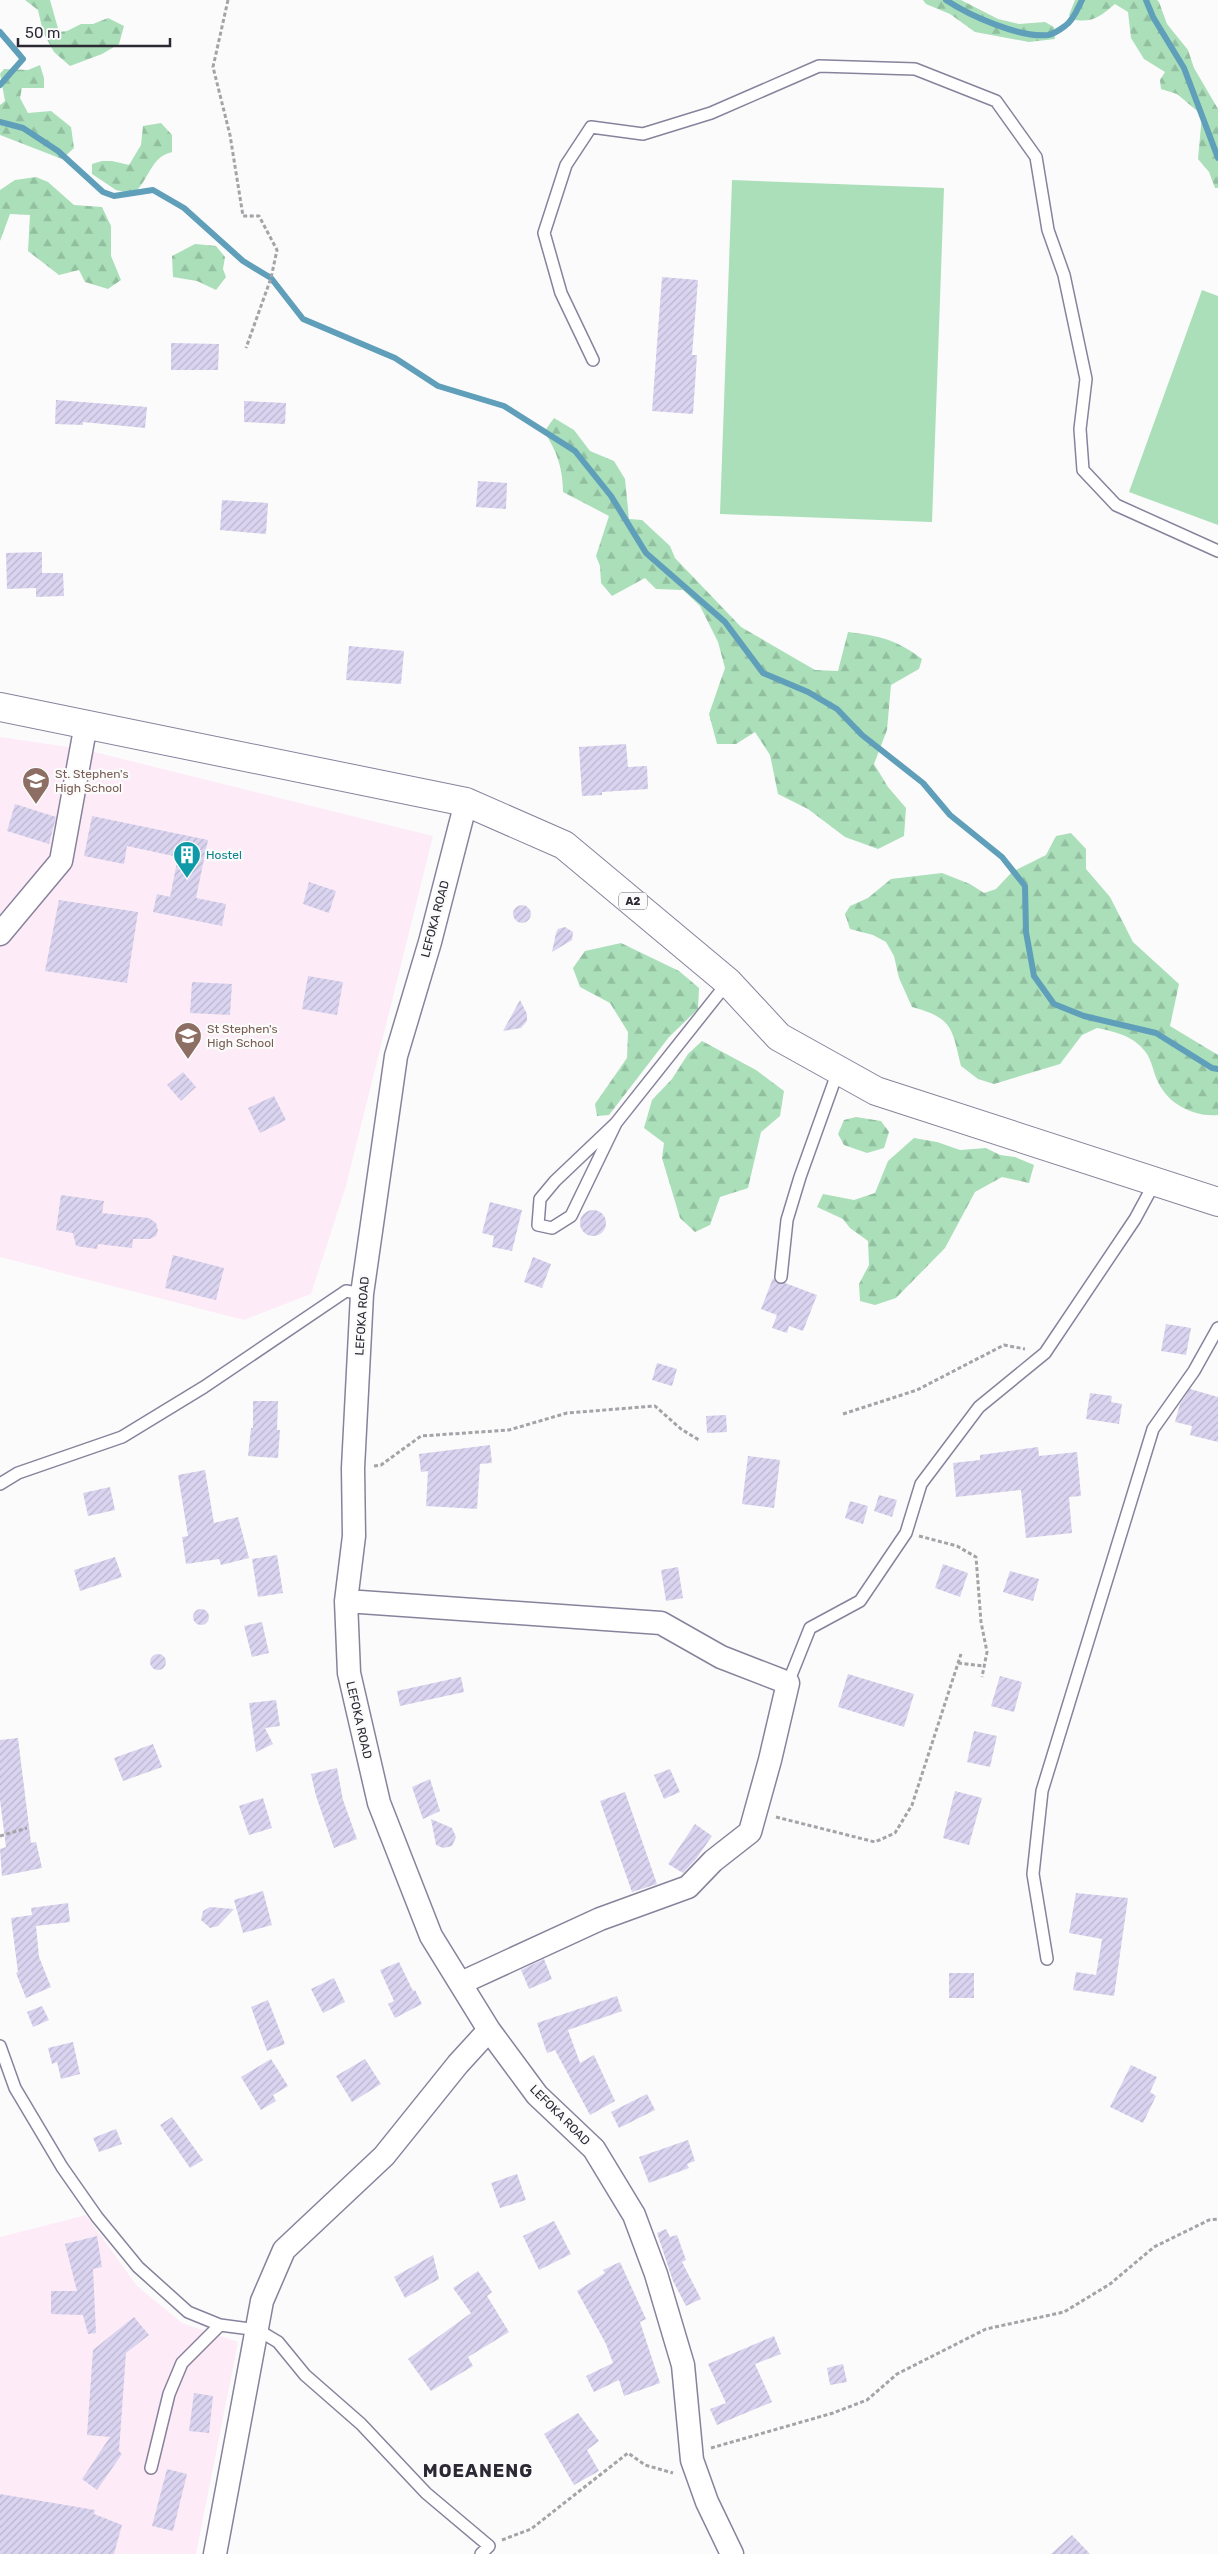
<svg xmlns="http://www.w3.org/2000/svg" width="1218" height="2554" font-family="Rubik,sans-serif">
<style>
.education{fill:#fdecf7}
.green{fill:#aadfb9}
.forest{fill:url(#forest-firs)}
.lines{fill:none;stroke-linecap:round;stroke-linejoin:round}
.stream{stroke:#5f9fba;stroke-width:6}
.building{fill:url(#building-hatch)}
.service-casing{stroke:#88829c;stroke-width:14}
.minor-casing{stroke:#88829c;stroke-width:25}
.primary-casing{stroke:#88829c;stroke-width:30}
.path{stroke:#a4a3a8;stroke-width:3;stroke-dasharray:4 2.5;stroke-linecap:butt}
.service{stroke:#fff;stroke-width:11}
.minor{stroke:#fff;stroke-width:22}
.primary{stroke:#fff;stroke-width:28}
.labels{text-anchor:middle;stroke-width:4.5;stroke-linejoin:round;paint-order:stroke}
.shield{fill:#fbfbfb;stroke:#6a6870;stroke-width:1}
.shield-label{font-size:11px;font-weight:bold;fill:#2c2934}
.education-label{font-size:12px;fill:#785e54;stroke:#fbfbfb;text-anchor:start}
.culture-label{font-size:12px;fill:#0d838f;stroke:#fbfbfb;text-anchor:start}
.street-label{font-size:12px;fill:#2c2934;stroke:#fbfbfb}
.district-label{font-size:18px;font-weight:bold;letter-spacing:1px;fill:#2c2934;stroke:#fbfbfb}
</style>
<defs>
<pattern id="forest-firs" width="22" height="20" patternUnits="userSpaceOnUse" patternTransform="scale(1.25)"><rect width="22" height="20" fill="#aadfb9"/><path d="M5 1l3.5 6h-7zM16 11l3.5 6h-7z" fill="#92bfa0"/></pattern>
<pattern id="building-hatch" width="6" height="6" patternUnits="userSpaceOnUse" patternTransform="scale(1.25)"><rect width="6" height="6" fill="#dad4f0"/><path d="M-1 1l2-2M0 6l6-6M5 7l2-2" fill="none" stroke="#bbb6ce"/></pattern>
</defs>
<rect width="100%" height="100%" fill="#fbfbfb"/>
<path class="education" d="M0 737 82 749 433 836 346 1186 311 1294 244 1320 0 1257Z
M86 2215 137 2286 182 2323 238 2342 196 2554H0V2237Z"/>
<path class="green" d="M732 180 944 188 932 522 720 514Z
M1202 290 1218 296V525L1129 492Z"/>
<path class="forest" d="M25 0H50L59 32 67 31 81 24H93L108 18 124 26 119 44 102 54 70 66 54 52 43 32 38 10Z
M923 0H961L998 19 1019 24 1045 22 1054 27 1055 39 1029 42 975 32 950 14 926 4Z
M1075 0H1157L1159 2 1167 24 1188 50 1194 68 1218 109V188H1215L1209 172 1198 159 1202 115 1177 94 1161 89 1160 80 1165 72 1144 59 1131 38 1128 12 1115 4C1100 17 1091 24 1071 19L1069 15Z
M40 65 44 78V88H22L20 98 28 113 51 111 71 127 74 148 62 159 0 135V105L5 101 0 74 4 69 28 70Z
M161 123 172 135V152C150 157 149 181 133 194L116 190 92 174V164L102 161H112L129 165 141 145 143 126Z
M36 177 48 182 74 205 102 207 111 226V256L121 280 108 289 85 282 79 270 59 275 28 251 30 215 10 214 0 241V190L15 180Z
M195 244 216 246 225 257 223 269 226 277 216 290 197 281 173 277 172 256Z
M554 418 574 430 590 451 614 461 625 479 629 519 642 520 670 546 675 558 741 627 815 670 838 671 848 632C879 636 896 639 922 659L919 669 891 685 887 730 874 764 888 787 906 808 904 836 878 849 845 837 808 809 778 794 770 755 755 732 736 744H717L709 714 725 668 718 642 700 606 683 590 656 589 645 578 612 596 601 583 600 566 596 556 609 516 563 492C563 470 557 450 544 432Z
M1071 833 1086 849V869L1110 897 1133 942 1179 984 1170 1026 1218 1055V1115C1194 1117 1169 1105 1158 1082 1154 1074 1152 1062 1147 1054 1135 1036 1116 1032 1097 1028L1082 1035 1060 1064 994 1084 978 1079 961 1066C952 1027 952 1018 912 1007L899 978 894 956 886 942 873 935 850 929 845 914 850 906 868 898 891 879 942 873 970 884 984 893 996 889 1012 872 1046 855 1056 836Z
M621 943 679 971 699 988 698 1009 669 1037 609 1115 597 1116 595 1104 627 1058 628 1032 610 1003 580 987 573 968 585 951Z
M702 1041 756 1070 784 1091 780 1116 761 1132 748 1188 720 1197 710 1225 695 1232 680 1218 662 1158 664 1143 644 1128 652 1100 672 1079 688 1054Z
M856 1117 881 1121 889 1132 884 1148 867 1153 844 1145 838 1134 844 1120Z
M914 1138 937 1142 960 1150 986 1148 1000 1155 1015 1157 1034 1165 1029 1183 1002 1177 975 1192 945 1248 896 1298 875 1305 860 1301 859 1284 869 1265 868 1241 850 1228 843 1219 817 1207 823 1194 854 1200 875 1193 888 1161Z"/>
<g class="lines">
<path class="stream" d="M946 0C970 16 1020 38 1048 35 1053 34 1061 29 1065 26 1073 21 1078 8 1082 0
M1146 0 1153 17 1184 68 1218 158
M0 32 23 59 0 85
M0 122 23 128 58 151 103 192 114 196 153 190 184 208 243 261 271 278 303 319 395 358 438 386 504 406 575 451 611 496 646 553 725 622 763 673 808 692 837 709 862 735 923 783 950 815 1002 857 1025 886 1026 932 1034 976 1054 1004 1084 1016 1156 1033 1212 1068 1218 1069"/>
</g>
<path class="building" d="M662 277 698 280 692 355H697L693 414 652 411Z
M171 343 219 344 218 370H171Z
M56 400 147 407 145 428 83 422V425L55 424Z
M244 401 286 403 285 424 244 422Z
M478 481 507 483 506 509 476 507Z
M222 500 268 503 266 534 220 530Z
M42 552V573H63L64 596 36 597V588L7 589 6 553Z
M349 646 404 651 401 684 346 680Z
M626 744 628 767 647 766 648 789 602 792V795L582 796 579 747Z
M15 804 56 817 49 844 7 831Z
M92 816 208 840 196 898 226 904 222 926 153 912 157 894 170 897 178 857 127 846 124 864 84 856Z
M309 882 336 891 329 913 303 904Z
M59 900 138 912 127 983 45 971Z
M513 914a9 9 0 1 1 18 0a9 9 0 1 1-18 0Z
M565 927 573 932 572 940 552 952 556 933 558 929Z
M308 976 343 982 337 1015 302 1009Z
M192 982 232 984 230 1015 190 1013Z
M520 1000 527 1014V1021L521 1028 503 1031Z
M183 1072 196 1087 181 1101 167 1085Z
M274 1096 286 1120 260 1133 248 1108Z
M61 1195 104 1201 102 1213 149 1218 156 1223 158 1230 156 1236 150 1239H133L132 1248 98 1244 97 1249 76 1246 73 1233 56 1230Z
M490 1202 522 1210 512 1251 492 1247 494 1236 482 1233Z
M580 1223a13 13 0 1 1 26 0a13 13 0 1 1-26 0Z
M173 1255 224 1268 216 1300 165 1288Z
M533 1257 551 1264 542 1288 524 1282Z
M773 1278 777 1283H785L817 1295 803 1331 789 1326 787 1333 772 1328 777 1315 761 1309Z
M1166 1324 1191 1328 1186 1355 1161 1351Z
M657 1363 677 1369 672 1386 652 1380Z
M1190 1389 1218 1397V1442L1190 1435 1192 1426 1175 1422 1180 1404Z
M1090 1393 1112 1396 1111 1402 1122 1404 1119 1424 1086 1419Z
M253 1401H278L277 1430H280L278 1458 248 1456 251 1428H253Z
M726 1415 727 1432 707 1433 706 1416Z
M490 1445 492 1463 480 1464 477 1509 426 1506 428 1471 421 1472 419 1454Z
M1038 1447 1039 1456 1077 1452 1081 1496 1069 1497 1072 1533 1026 1538 1021 1490 956 1497 953 1463 980 1460V1455Z
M748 1456 780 1460 774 1508 742 1504Z
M205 1470 214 1523 238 1517 249 1558 221 1565 219 1559 186 1564 182 1537 188 1536 178 1475Z
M110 1487 115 1510 88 1516 83 1493Z
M879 1495 897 1500 892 1517 874 1511Z
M850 1501 868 1506 863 1524 845 1518Z
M277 1555 283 1593 258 1597 252 1559Z
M115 1557 122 1577 80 1591 74 1570Z
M943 1564 968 1573 960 1597 935 1588Z
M678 1567 683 1598 666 1601 661 1570Z
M1010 1571 1039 1579 1033 1601 1003 1592Z
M193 1617a8 8 0 1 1 16 0a8 8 0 1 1-16 0Z
M262 1622 269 1653 252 1657 244 1626Z
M150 1662a8 8 0 1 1 16 0a8 8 0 1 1-16 0Z
M848 1674 914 1694 904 1727 838 1707Z
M1000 1676 1022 1682 1014 1712 991 1706Z
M461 1677 464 1692 400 1706 397 1691Z
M276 1700 280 1726 265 1728 273 1744 256 1752 249 1703Z
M974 1731 997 1736 990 1767 967 1762Z
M18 1738 31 1843 36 1842 42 1868 2 1876 0 1849 6 1847 0 1800V1740Z
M153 1744 162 1767 123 1781 114 1758Z
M337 1768 343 1800 357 1839 334 1848 316 1796 311 1774Z
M670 1769 680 1792 664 1799 654 1775Z
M430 1779 440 1811 423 1819 412 1787Z
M955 1791 982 1798 969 1845 943 1838Z
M625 1792 657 1884 632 1892 600 1801Z
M263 1798 272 1828 249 1835 239 1806Z
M431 1819 452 1828 456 1837 452 1846 443 1848 436 1845Z
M695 1824 712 1836 696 1859 683 1873 668 1864Z
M263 1891 272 1925 243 1933 234 1900Z
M1076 1893 1128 1898 1114 1996 1073 1990 1076 1972 1096 1975 1102 1939 1069 1933Z
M68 1903 70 1922 36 1926 39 1957 51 1987 26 1998 16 1973 18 1972 11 1918 32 1915 31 1908Z
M210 1907 234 1909 218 1926 210 1928 201 1920 203 1911Z
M544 1959 552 1979 529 1989 521 1970Z
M399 1962 413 1991 415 1990 422 2004 395 2018 388 2004 394 2001 380 1970Z
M949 1973H974V1998H949Z
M334 1978 345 2002 323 2013 311 1989Z
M617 1996 622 2011 568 2030 580 2063 594 2055 615 2101 590 2115 555 2050 547 2053 537 2023Z
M268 2000 285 2044 267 2051 251 2007Z
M42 2006 49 2020 33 2027 27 2012Z
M73 2042 80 2074 61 2079 57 2062 52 2064 48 2048Z
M271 2059 288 2086 273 2095 276 2101 261 2110 241 2077Z
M365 2059 381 2084 352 2102 336 2076Z
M1131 2065 1157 2077 1150 2092 1156 2096 1143 2123 1110 2107Z
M647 2094 655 2110 619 2128 611 2112Z
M172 2117 203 2160 190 2168 160 2125Z
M116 2129 122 2144 99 2152 93 2138Z
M688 2140 695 2161 687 2164 689 2168 649 2183 639 2157Z
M517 2174 526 2200 500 2208 491 2183Z
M554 2221 571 2254 539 2270 523 2236Z
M666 2229 670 2237 677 2235 686 2260 682 2262 701 2299 686 2306 673 2281 657 2233Z
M97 2236 102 2267 93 2269 96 2333 88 2334 83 2315 51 2314V2291H77L65 2244Z
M433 2255 439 2279 405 2298 394 2277Z
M620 2262 646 2319 640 2322 660 2383 624 2396 619 2380 594 2392 586 2376 613 2363 606 2344 577 2291 605 2273 603 2270Z
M478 2271 492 2292 487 2296 509 2332 468 2357 473 2366 431 2391 408 2359 471 2313 453 2288Z
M134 2317 149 2335 126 2353 119 2451 122 2454 97 2490 82 2479 110 2437 87 2435 93 2350Z
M774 2336 781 2354 755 2364 772 2402 717 2425 710 2409 726 2403 708 2364Z
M843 2364 847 2382 830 2385 827 2368Z
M194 2393 213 2396 209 2433 189 2431Z
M578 2413 599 2441 587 2450 599 2471 574 2485 544 2434Z
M167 2469 187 2474 173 2531 152 2526Z
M0 2494 95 2510 94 2514 122 2525 114 2554H0Z
M1072 2535 1090 2554H1051Z"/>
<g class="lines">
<defs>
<path id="service" d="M593 360 561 293 544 233 566 165 591 127 643 134 711 113 819 66 915 69 996 101 1036 157 1048 230 1064 275 1086 379 1080 429 1083 470 1116 505 1218 551
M616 1123 571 1216 552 1228 538 1225 540 1199 555 1181 616 1123 728 982
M781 1277 787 1220 800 1177 838 1071
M0 1484 18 1473 122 1437 204 1387 346 1291 362 1294
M788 1683 810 1628 860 1601 906 1533 921 1484 979 1407 1045 1353 1135 1219 1155 1182
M1047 1959 1033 1874 1042 1791 1153 1429 1194 1371 1218 1328
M0 2046 15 2088 62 2167 97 2217 138 2267 188 2312 220 2325 258 2330 278 2342 305 2375 361 2424 426 2493 489 2546 481 2554
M151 2468 169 2394 182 2363 220 2325"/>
<path id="minor" d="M466 802 430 942 396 1056 362 1294 353 1468 354 1536 346 1601 349 1673 379 1803 431 1936 489 2030 537 2095 594 2149 634 2215 656 2274 683 2365 692 2460 707 2502 732 2554
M0 934 61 861 86 724
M346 1601 661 1623 721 1657 788 1683 770 1760 750 1832 713 1861 688 1887 600 1919 461 1983
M215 2554 262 2301 284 2250 384 2156 458 2064 489 2030"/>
<path id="primary" d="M0 707 466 802 564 845 728 982 779 1037 876 1091 1218 1202"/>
</defs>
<use href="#service" class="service-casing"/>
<use href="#minor" class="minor-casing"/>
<use href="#primary" class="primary-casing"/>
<path class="path" d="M228 0 213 67 230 135 243 216H259L277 250 271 278 246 348
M843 1414 917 1390 1004 1345 1025 1349
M374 1466 381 1465 421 1436 509 1430 567 1413 655 1406 681 1429 699 1440
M919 1536 957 1546 976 1557 981 1622 987 1652 982 1677
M958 1663 984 1666
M776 1817 875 1842 895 1833 912 1805 961 1654
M0 1836 27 1828
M711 2448 833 2413 867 2400 897 2374 986 2329 1064 2312 1110 2284 1154 2247 1209 2220 1218 2219
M502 2540 531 2529 628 2453 645 2465 673 2473"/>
<use href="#service" class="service"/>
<use href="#minor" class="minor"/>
<use href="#primary" class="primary"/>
</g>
<defs>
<symbol id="school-pin" viewBox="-11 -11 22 30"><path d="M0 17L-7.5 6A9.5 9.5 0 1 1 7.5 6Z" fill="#8d6e63" stroke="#fbfbfb"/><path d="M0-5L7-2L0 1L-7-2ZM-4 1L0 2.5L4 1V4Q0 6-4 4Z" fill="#fff"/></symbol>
<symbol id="building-pin" viewBox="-11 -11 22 30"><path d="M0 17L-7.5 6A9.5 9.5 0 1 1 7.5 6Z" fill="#0f9aa8" stroke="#fbfbfb"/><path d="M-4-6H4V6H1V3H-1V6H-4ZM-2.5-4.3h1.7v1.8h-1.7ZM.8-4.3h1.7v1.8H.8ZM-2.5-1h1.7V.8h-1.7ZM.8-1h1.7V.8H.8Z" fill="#fff"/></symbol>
</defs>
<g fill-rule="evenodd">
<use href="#school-pin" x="20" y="765" width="32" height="43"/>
<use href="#building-pin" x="171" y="839" width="32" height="43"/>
<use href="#school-pin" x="172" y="1020" width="32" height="43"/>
</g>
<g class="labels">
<rect class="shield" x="619" y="892.5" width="28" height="17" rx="4"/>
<g class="shield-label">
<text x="633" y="905">A2</text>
</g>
<g class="education-label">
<text x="55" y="778">St. Stephen's<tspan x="55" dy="14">High School</tspan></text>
<text x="207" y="1033">St Stephen's<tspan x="207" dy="14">High School</tspan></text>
</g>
<g class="culture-label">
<text x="206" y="859">Hostel</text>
</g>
<g class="street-label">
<text transform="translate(435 919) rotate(-75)" y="4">LEFOKA ROAD</text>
<text transform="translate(362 1316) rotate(-86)" y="4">LEFOKA ROAD</text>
<text transform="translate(359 1720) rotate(77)" y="4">LEFOKA ROAD</text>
<text transform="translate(560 2115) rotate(45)" y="4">LEFOKA ROAD</text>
</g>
<g class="district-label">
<text x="478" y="2477">MOEANENG</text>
</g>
</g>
<path d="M18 38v8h152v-8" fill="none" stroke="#2c2934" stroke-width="2.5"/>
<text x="25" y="38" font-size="15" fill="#2c2934" stroke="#fbfbfb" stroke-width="4" paint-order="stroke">50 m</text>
</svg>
